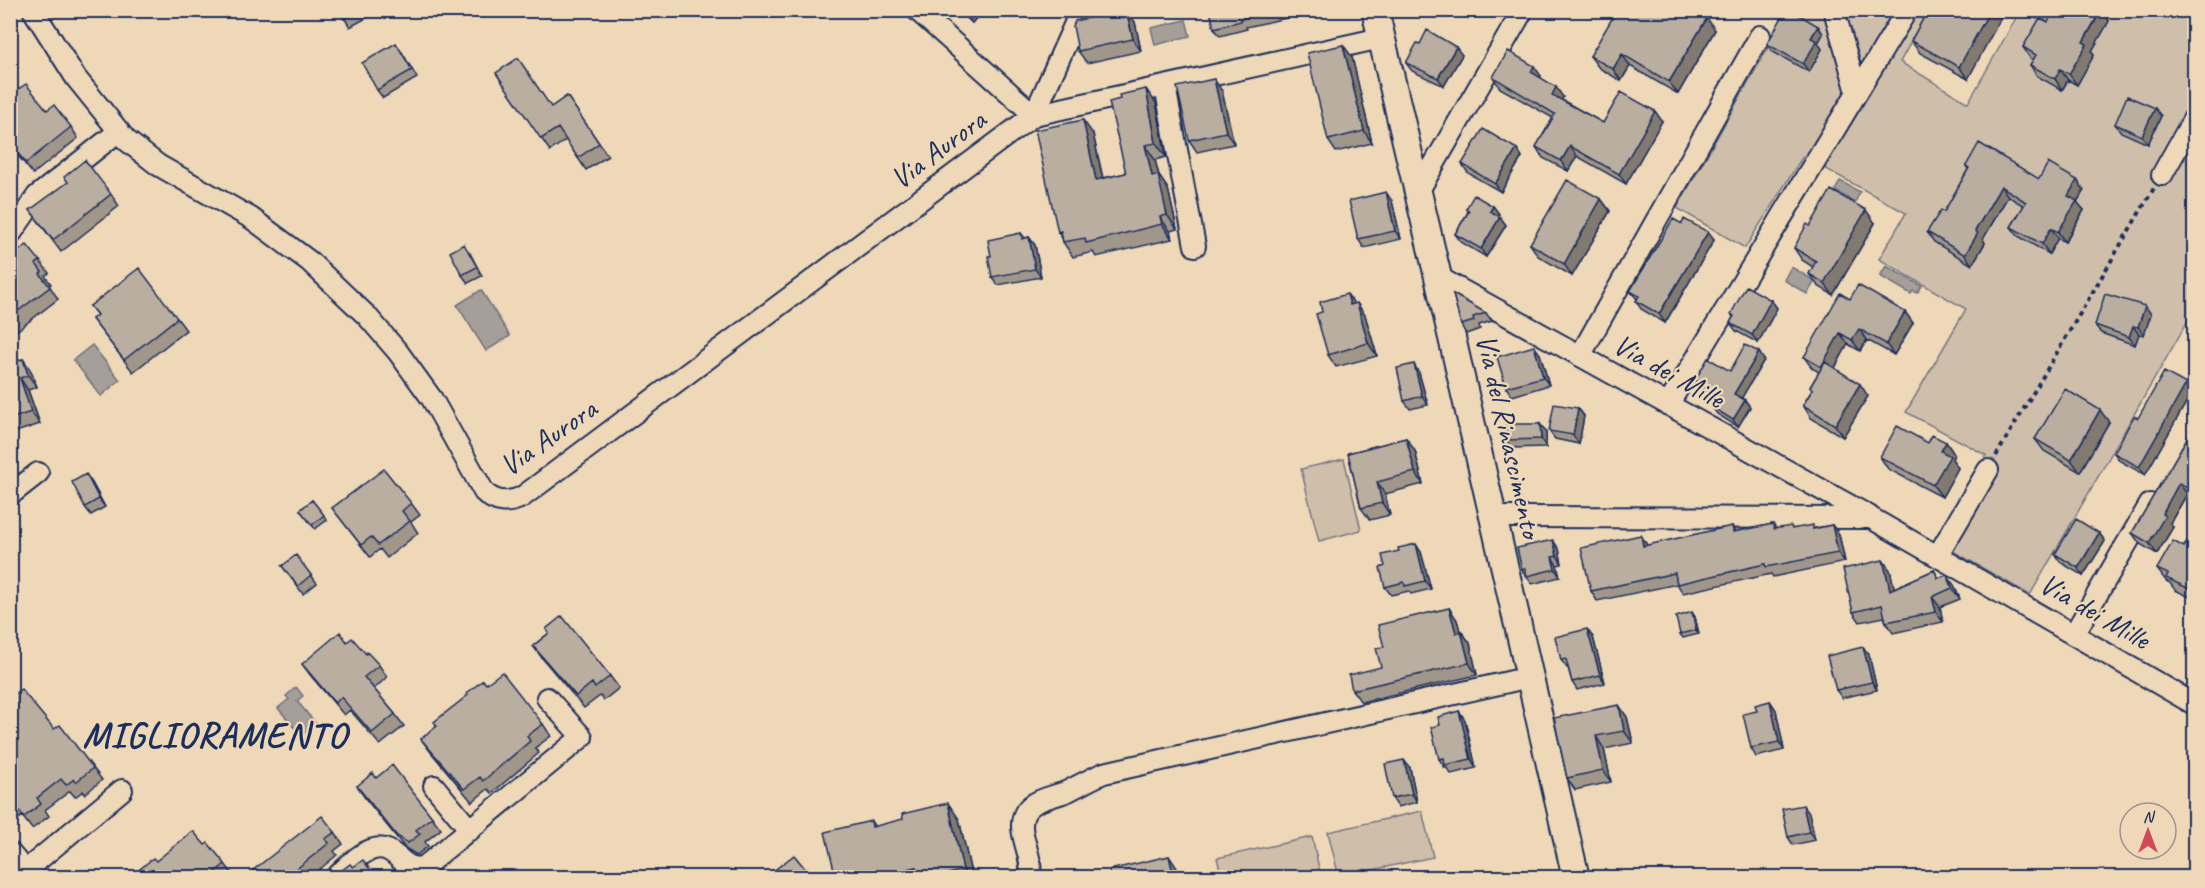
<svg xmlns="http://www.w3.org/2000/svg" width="2205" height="888" font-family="Caveat,sans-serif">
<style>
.green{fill:#cfbfaa;stroke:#757784;stroke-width:1.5;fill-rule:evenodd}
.water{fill:#a69e98;stroke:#6e7281;stroke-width:1.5}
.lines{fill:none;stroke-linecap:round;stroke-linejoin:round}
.minor-casing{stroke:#1b2f5e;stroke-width:24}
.tertiary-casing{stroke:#1b2f5e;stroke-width:30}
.path{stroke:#1b2f5e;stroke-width:4;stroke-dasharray:4.5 4.5;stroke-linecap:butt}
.minor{stroke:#eed8b7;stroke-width:20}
.tertiary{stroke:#eed8b7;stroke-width:26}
.wall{fill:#a0968a;stroke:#1b2f5e;stroke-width:1.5}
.shaded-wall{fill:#827a71;stroke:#1b2f5e;stroke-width:1.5}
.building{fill:#baaea1;stroke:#1b2f5e;stroke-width:1.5}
.labels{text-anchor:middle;stroke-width:4.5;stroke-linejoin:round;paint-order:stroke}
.street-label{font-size:30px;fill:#1b2f5e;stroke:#eed8b7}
.district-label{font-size:36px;font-weight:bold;letter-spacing:1.5px;fill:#1b2f5e;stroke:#eed8b7}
</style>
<rect width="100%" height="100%" fill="#eed8b7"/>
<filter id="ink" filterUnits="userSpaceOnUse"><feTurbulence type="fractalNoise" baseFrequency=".0167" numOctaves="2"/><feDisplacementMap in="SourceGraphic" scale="12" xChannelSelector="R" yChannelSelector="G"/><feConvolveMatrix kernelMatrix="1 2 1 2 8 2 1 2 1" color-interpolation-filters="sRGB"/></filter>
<g filter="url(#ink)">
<path class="green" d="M1789 11H1928L1900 62 1968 103 2020 11H2194V310L2030 595 1937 542 1986 455 1906 412 1966 309 1879 259 1906 213 1803 156 1745 248 1677 208ZM2055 173 2083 211 2065 242 2058 238Z
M1344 459 1361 530 1319 541 1301 469Z
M1422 811 1433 857 1339 877 1328 832Z
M1312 837 1321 877H1222L1217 858Z"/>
<path class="water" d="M1186 20 1190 36 1155 45 1151 28Z
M1840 181 1860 192 1855 202 1835 191Z
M1886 266 1922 286 1917 293 1913 291 1911 294 1880 276Z
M1791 267 1815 281 1807 294 1784 280Z
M481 290 510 336 486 351 457 305Z
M92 345 120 380 101 396 73 360Z
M296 687 303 696 297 701 316 724 301 736 278 708 289 699 286 696Z"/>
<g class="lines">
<defs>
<path id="minor" d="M33 10 76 78 126 140 158 165 251 218 309 261 367 316 398 352 432 399 484 492C495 503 508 504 522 497L1034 115 1081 10
M917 10 1034 115
M1834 10 1857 92
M1165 86 1195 246
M1034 115 1381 38
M2162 175 2194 118
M1418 192 1523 10
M10 235 37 196 119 131
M1438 277 1869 516
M1580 356 1760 36
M1668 405 1907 10
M10 495 38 473
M1493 517 1871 518 2194 704
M1938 555 1988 470
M2074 634 2150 504
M434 786 470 830
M10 853 31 878
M25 871 122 790
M335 878C346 868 360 852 374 849 397 843 402 875 425 866L582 737 547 698
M1030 878C1033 859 1023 844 1022 827 1021 798 1052 799 1070 790 1082 784 1092 778 1104 773L1530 677"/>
<path id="tertiary" d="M1375 10 1438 277 1576 878"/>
</defs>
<use href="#minor" class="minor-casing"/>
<use href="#tertiary" class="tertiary-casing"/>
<path class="path" d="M1996 456 2154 188"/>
<use href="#minor" class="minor"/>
<use href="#tertiary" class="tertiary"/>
</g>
<path class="wall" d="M339 10H381L350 27Z
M958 10H983L972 23Z
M1210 10H1298L1295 11 1296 16 1246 27 1247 29 1220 36 1214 28Z
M1317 10H1333V11L1320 15Z
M1928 10 1968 79 1920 53 1911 41Z
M2109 21 2092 51 2094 55 2077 85 2068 80 2062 90 2037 76 2030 65 2033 60 2030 58 2023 47 2048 22Z
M1135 22 1141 51 1087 63 1078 51Z
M1818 26 1823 34 1818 43 1822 49 1809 72 1773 52 1767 44Z
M1715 30 1678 94 1630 66 1621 81 1599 68 1590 56Z
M1420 44 1462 55 1444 86 1412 71 1406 63Z
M1343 45 1352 57 1372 143 1336 152 1328 140Z
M402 52 417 78 383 98 377 90Z
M496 73 551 107 567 96 608 156 586 170 566 140 550 151Z
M1541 76 1540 78 1563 97 1562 100 1603 123 1662 121 1626 184 1577 156 1568 171 1543 158 1536 147 1553 118 1500 88 1493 77Z
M10 82 17 90 71 127 78 138 33 174 10 146Z
M1222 91 1234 144 1197 152 1189 140Z
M1156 103 1166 157 1155 160 1159 176 1168 189 1177 229 1170 231 1172 239 1096 257 1093 252 1073 257 1063 242 1062 238 1058 232 1093 134 1103 178 1126 173Z
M2161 116 2148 144 2121 132 2115 124Z
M1517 149 1522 157 1501 192 1468 173 1462 164Z
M1966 166 2039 179 2077 180 2084 190 2077 202 2084 210 2065 242 2058 238 2049 254 2018 236 2011 227 2024 206 2008 196 1983 239 1985 243 1972 265 1934 242 1927 232 1944 212 1968 169Z
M111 194 119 206 61 252 30 210Z
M1601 199 1610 211 1572 276 1538 256 1530 244Z
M1392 201 1401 239 1364 248 1358 239Z
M1493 206 1499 214 1498 216 1500 217 1506 225 1486 257 1461 242 1455 234 1468 212 1466 209Z
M1875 223 1833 295 1818 286 1809 274 1813 267 1802 260 1794 248 1810 226Z
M1682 224 1714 240 1665 323 1641 309 1636 301 1637 299 1630 291Z
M1021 233 1025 238 1029 237 1035 245 1041 277 998 285 992 277 991 256Z
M470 253 482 276 468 283 462 275Z
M10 257 40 261 49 273 45 276 51 284 49 285 58 299 10 336Z
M1453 294 1486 313 1492 321 1479 325 1480 329 1466 334 1461 325Z
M1850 299 1905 312 1913 323 1894 355 1867 340 1860 351 1848 344 1835 368 1868 396 1843 437 1811 418 1803 405 1812 390 1810 387 1819 372 1812 368 1804 357Z
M1771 300 1777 308 1758 343 1736 331 1730 323 1733 317 1731 314Z
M1354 304 1365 315 1377 356 1336 367 1328 355Z
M90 306 177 318 186 330 133 372 92 319 97 315Z
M2151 314 2144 335 2139 334 2135 345 2101 333 2095 325Z
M1534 346 1540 354 1549 385 1512 396 1506 387Z
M23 359 31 371 37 387 28 390 40 424 10 434V363Z
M1764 360 1741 398 1745 400 1750 407 1738 427 1717 414 1712 407 1717 397 1700 387 1695 380 1730 371Z
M1419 373 1428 405 1410 409 1404 401Z
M2192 392 2145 475 2120 461 2114 453 2138 418Z
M1578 408 1584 416 1579 444 1555 439 1549 431Z
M2109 422 2080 472 2044 451 2035 439Z
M1540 424 1546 432V447L1512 448 1506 440Z
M2194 426V498L2187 494 2170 523 2173 527 2157 554 2140 544 2132 533Z
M1406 438 1415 451 1423 484 1385 494 1390 515 1370 520 1361 508 1348 453Z
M1946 442 1954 454 1952 459 1958 468 1942 497 1888 469 1880 457 1928 443Z
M92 483 105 507 91 515 85 507Z
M312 500 327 520 315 529 300 510Z
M411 503 420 515 411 522 418 533 387 558 380 549 370 557 332 508Z
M1773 524 1776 529 1815 528 1832 525 1839 534 1845 562 1773 577 1771 574 1683 593 1677 584 1597 601 1591 591 1732 526 1736 532Z
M2194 528V599L2175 590 2170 583 2166 581 2157 569 2184 547Z
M2099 533 2105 541 2083 576 2060 562 2055 554Z
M1559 549 1562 564 1557 565 1560 577 1532 584 1522 570Z
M1421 552 1431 589 1411 594 1409 591 1391 595 1385 587V566Z
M282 566 311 575 317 583 303 594Z
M1890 570 1894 588 1934 570 1939 578 1954 585 1960 599 1940 607 1943 622 1893 633 1886 622 1884 617 1860 622 1853 612Z
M1449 608 1457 620 1460 632 1461 631 1470 643 1477 675 1361 702 1352 690 1381 667 1384 647Z
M1695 617 1699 634 1683 638 1680 634Z
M549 633 610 676 619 688 604 700 600 696 584 708 542 658 533 646Z
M1593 637 1605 683 1577 690 1572 682 1568 668H1567L1561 660Z
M347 642 366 654 379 665 387 677 374 689 395 714 404 726 380 745 350 710 344 715 311 676 302 664Z
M1863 647 1869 655 1877 690 1842 698 1836 690Z
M486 684 543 724 551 736 535 748 539 753 492 793 488 789 472 802 430 751 421 739Z
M10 697 54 729 93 768 102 780 85 794 83 791 75 797 70 791 45 810 49 816 32 829 22 816 19 819 10 808Z
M1770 701 1776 710 1784 750 1756 757 1751 748 1757 711Z
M1459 711 1465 720 1476 768 1451 774 1446 767 1445 768 1439 759 1440 725Z
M1627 717 1633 743 1604 749 1611 782 1575 790 1567 778 1554 718Z
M1410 768 1417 802 1398 807 1392 798Z
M376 778 432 817 441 829 425 842 428 846 417 855 405 848 365 798 357 786Z
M1809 813 1815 840 1793 845 1788 837Z
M959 819 972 878H836L871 821 875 827Z
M335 832 343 844 334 851 337 855 309 878H243Z
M205 845 225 864 234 876 231 878H146L140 869 156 861Z
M794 855 811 878H781Z"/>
<path class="shaded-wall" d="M970 10H983L972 23 966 15Z
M1127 10 1135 22 1141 51 1133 39Z
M1990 10H2005L1968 79 1959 67Z
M2102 10 2109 21 2092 51 2094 55 2077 85 2069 74 2083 42Z
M1707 18 1715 30 1678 94 1669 82Z
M1818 26 1823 34 1818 43 1822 49 1809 72 1803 64 1811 38Z
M1343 45 1352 57 1372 143 1364 131Z
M1456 47 1462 55 1444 86 1438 78Z
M1622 54 1630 66 1621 81 1613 69Z
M1534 66 1541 76 1538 82 1531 72Z
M2060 69 2068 80 2062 90 2055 79Z
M1214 79 1222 91 1234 144 1226 132Z
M1556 87 1563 97 1559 105 1552 95Z
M1146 89 1156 103 1166 157 1156 143Z
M2155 108 2161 116 2148 144 2142 136Z
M1655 111 1662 121 1626 184 1619 174Z
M1083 120 1093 134 1106 194 1096 180Z
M1145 145 1155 160 1159 176 1168 189 1177 229 1167 215 1152 176Z
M1570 146 1577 156 1568 171 1561 161Z
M1517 149 1522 157 1501 192 1495 184Z
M2077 180 2084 190 2077 202 2084 210 2065 242 2058 232 2068 196Z
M2001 186 2008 196 1983 239 1985 243 1972 265 1965 255 1975 231Z
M1386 192 1392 201 1401 239 1395 231Z
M1601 199 1610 211 1572 276 1564 264Z
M1493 206 1499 214 1495 219 1490 211Z
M1866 210 1875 223 1833 295 1824 283Z
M1160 217 1170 231 1172 239 1162 224Z
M1500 217 1506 225 1486 257 1481 249Z
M2051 228 2058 238 2049 254 2042 244Z
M1708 232 1714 240 1665 323 1659 314Z
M1029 237 1035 245 1041 277 1035 269Z
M1347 294 1356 306 1350 305Z
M1771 300 1777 308 1758 343 1752 335Z
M1357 303 1365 315 1377 356 1368 343Z
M2145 306 2151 314 2144 335 2138 327Z
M1905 312 1913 323 1894 355 1886 344Z
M2133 326 2139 334 2135 345 2129 337Z
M1859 329 1867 340 1860 351 1852 340Z
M1840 333 1848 344 1829 378 1821 367Z
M1534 346 1540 354 1549 385 1543 377Z
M1759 352 1764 360 1740 401 1734 394Z
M23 359 31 371 37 387 28 375Z
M1414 364 1419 373 1428 405 1422 396Z
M20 378 28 390 40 424 31 412Z
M1860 384 1868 396 1843 437 1835 425Z
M2186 384 2192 392 2145 475 2139 467Z
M1745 400 1750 407 1738 427 1733 420Z
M1578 408 1584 416 1579 444 1573 435Z
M2100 410 2109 422 2080 472 2071 460Z
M1540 424 1546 432V447L1541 439Z
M1406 438 1415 451 1423 484 1415 472Z
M1946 442 1954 454 1952 459 1958 468 1942 497 1933 485 1941 451Z
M86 474 92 483 105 507 99 499Z
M1377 482 1385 494 1390 515 1382 503Z
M2179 483 2187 494 2170 523 2173 527 2157 554 2149 543 2162 514Z
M1832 525 1839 534 1845 562 1838 553Z
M2099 533 2105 541 2083 576 2078 568Z
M1641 535 1647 545 1643 546Z
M1553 540 1559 549 1562 564 1557 556Z
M1416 544 1421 552 1431 589 1425 581Z
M1552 557 1557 565 1560 577 1555 569Z
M1883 560 1890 570 1897 600 1890 590Z
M1947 575 1954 585 1960 599 1952 588Z
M1932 597 1940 607 1943 622 1936 612Z
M1449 608 1457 620 1464 645 1456 633Z
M1692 612 1695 617 1699 634 1696 630Z
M1587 629 1593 637 1605 683 1600 675Z
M1461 631 1470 643 1477 675 1469 663Z
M1863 647 1869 655 1877 690 1872 682Z
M1770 701 1776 710 1784 750 1779 742Z
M1619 705 1627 717 1633 743 1624 731Z
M1459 711 1465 720 1476 768 1471 759Z
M1596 736 1604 749 1611 782 1603 770Z
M1404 760 1410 768 1417 802 1412 794Z
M948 803 959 819 972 878H968L963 870Z
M1803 805 1809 813 1815 840 1809 832Z
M1169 856 1177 868 1180 878H1174Z"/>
<path class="building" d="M339 10H360L344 19Z
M961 10H970L966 15Z
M1122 10H1126L1133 39 1078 51 1073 26 1075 21Z
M1210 10H1279L1241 19V21L1214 28Z
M1617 10H1694L1707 18 1669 82 1622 54 1613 69 1590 56Z
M1786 10H1791L1818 26 1811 38 1817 41 1803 64 1767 44Z
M1928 10H1990L1959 67 1911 41Z
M2054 10H2101L2083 42 2087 44 2069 74 2060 69 2055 79 2030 65 2036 55 2023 47 2040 18 2048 22Z
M1427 30 1456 47 1438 78 1406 63 1417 43 1420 44Z
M396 43 412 70 377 90 362 63Z
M1343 45 1364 131 1328 140 1307 53Z
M1508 51 1534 66 1531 72 1556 87 1552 95 1603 123 1621 92 1655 111 1619 174 1570 146 1561 161 1536 147 1555 114 1493 77Z
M518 58 551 107 567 96 599 143 578 158 558 128 541 139 496 73Z
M1214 79 1226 132 1189 140 1177 87Z
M10 82 17 90 26 84 47 110 54 105 71 127 26 163 10 144Z
M1146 89 1156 143 1145 145 1152 176 1158 175 1167 215 1160 217 1162 224 1086 243 1085 238 1063 242 1061 231 1058 232 1035 130 1083 120 1096 180 1126 173 1109 102 1120 99 1119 95Z
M2127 96 2155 108 2142 136 2115 124Z
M1483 129 1517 149 1495 184 1462 164Z
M1979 143 2039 179 2048 163 2077 180 2068 196 2077 201 2058 232 2051 228 2042 244 2011 227 2026 202 2001 186 1975 231 1978 233 1965 255 1927 232 1941 210 1944 212 1969 168 1966 166Z
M85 160 111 194 53 240 30 210 68 182 64 177Z
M1567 180 1601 199 1564 264 1530 244Z
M1831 190 1866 210 1824 283 1809 274 1816 261 1794 248 1807 224 1810 226Z
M1386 192 1395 231 1358 239 1349 201Z
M1474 195 1493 206 1490 211 1500 217 1481 249 1455 234 1469 211 1466 209Z
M1673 219 1682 224 1684 219 1708 232 1659 314 1636 301 1639 296 1630 291Z
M1021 233 1022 239 1029 237 1035 269 992 277 988 256H991L988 240Z
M464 244 477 267 462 275 450 252Z
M27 245 40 261 36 264 42 272 40 274 50 287 10 317V257Z
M139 268 177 318 124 360 92 319 97 315 90 306Z
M1858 285 1905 312 1886 344 1859 329 1852 340 1840 333 1821 367 1804 357 1840 293 1850 299Z
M1746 286 1771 300 1752 335 1730 323 1734 316 1731 314Z
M1347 294 1350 305 1357 303 1368 343 1328 355 1316 314 1322 312 1320 302Z
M1453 294 1486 313 1473 317 1474 321 1461 325Z
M2105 294 2145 306 2138 327 2133 326 2129 337 2095 325Z
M1745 345 1759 352 1734 394 1745 400 1733 420 1712 407 1719 394 1695 380 1708 358 1730 371Z
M1534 346 1543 377 1506 387 1497 357Z
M23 359 28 375 20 378 31 412 10 419V363Z
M1825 362 1860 384 1835 425 1803 405 1813 389 1810 387Z
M1414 364 1422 396 1404 401 1397 368Z
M2164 372 2186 384 2139 467 2114 453 2134 416 2138 418Z
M2065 389 2100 410 2071 460 2035 439Z
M1554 404 1578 408 1573 435 1549 431Z
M1506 424H1540L1541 439 1506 440Z
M1897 426 1928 443 1932 435 1946 442 1941 451 1950 456 1933 485 1880 457Z
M2194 426V492L2179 483 2162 514 2165 516 2149 543 2132 533Z
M1406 438 1415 472 1377 482 1382 503 1361 508 1348 453Z
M384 469 411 503 402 511 410 521 378 545 371 537 361 545 332 508Z
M86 474 99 499 85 507 72 482Z
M312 500 324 515 312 525 300 510Z
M2076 519 2099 533 2078 568 2055 554Z
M1773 524 1774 529 1791 526 1792 529 1813 525V529L1832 525 1838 553 1766 567 1765 564 1677 584 1675 573 1591 591 1581 548 1641 535 1643 546 1732 526 1733 532Z
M2194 528V591L2166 578 2168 574 2157 569 2173 541 2184 547Z
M1553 540 1557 556 1552 557 1555 569 1527 576 1525 569 1522 570 1517 548Z
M1416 544 1425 581 1405 586 1404 582 1385 587 1380 568 1385 566 1382 555 1399 551 1398 548Z
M296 555 311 575 298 586 282 566Z
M1883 560 1890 590 1934 570 1938 578 1947 575 1952 588 1932 597 1936 612 1886 622 1882 605 1853 612 1843 569Z
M1449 608 1456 633 1461 631 1469 663 1352 690 1349 675 1381 667 1376 648 1384 647 1378 625Z
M1692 612 1696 630 1680 634 1676 617Z
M562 616 610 676 595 688 592 683 576 696 533 646 549 633 546 629Z
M1587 629 1600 675 1572 682 1566 659 1561 660 1555 637Z
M340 632 347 642 352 638 366 654 367 652 379 665 364 677 395 714 372 733 341 697 335 703 302 664Z
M1863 647 1872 682 1836 690 1827 656Z
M502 672 543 724 527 736 530 741 483 781 480 777 464 789 421 739 437 726 434 722 468 695 467 693 483 680 486 684Z
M21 689 54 729 60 725 93 768 76 782 74 779 66 785 61 779 37 798 41 804 24 817 14 804 10 806V697Z
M1770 701 1779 742 1751 748 1743 714 1757 711 1755 705Z
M1619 705 1624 731 1596 736 1603 770 1567 778 1554 718Z
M1459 711 1471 759 1445 765 1444 758 1439 759 1431 727 1440 725 1438 717Z
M1404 760 1412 794 1392 798 1385 764Z
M392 765 432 817 416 830 420 834 408 843 397 836 357 786 373 773 376 778Z
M948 803 963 870 933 878H918L916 867 885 874 886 878H836L825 832 871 821 872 827 903 819 902 814Z
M1803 805 1809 832 1788 837 1782 809Z
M322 816 335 832 325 839 329 843 285 878H243Z
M193 831 205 845 208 843 225 864 208 878H202L200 875 197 878H147L140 869 153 858 156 861Z
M794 855 807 871 798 878H782L776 869Z
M1169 856 1174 878H1110L1109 870Z
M363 860 375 876 373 878H332L350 864 353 867Z"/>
</g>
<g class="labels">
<g class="street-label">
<text transform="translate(938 149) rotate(-37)" y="10">Via Aurora</text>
<text transform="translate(1669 371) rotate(29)" y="10">Via dei Mille</text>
<text transform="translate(1509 436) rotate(77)" y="10">Via del Rinascimento</text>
<text transform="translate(548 437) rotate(-35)" y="10">Via Aurora</text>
<text transform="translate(2095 611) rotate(30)" y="10">Via dei Mille</text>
</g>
<g class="district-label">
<text x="215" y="747">MIGLIORAMENTO</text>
</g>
</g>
<rect width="2205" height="888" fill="none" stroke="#eed8b7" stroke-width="36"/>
<rect x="18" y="18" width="2169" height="852" fill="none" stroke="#1b2f5e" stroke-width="2" filter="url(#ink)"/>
<g transform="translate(2148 831)"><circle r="28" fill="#eed8b7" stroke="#9a9493" stroke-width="1.5"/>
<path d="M0-4.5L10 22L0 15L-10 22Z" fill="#d1495b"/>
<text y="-9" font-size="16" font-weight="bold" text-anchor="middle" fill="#1b2f5e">N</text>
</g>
</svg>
